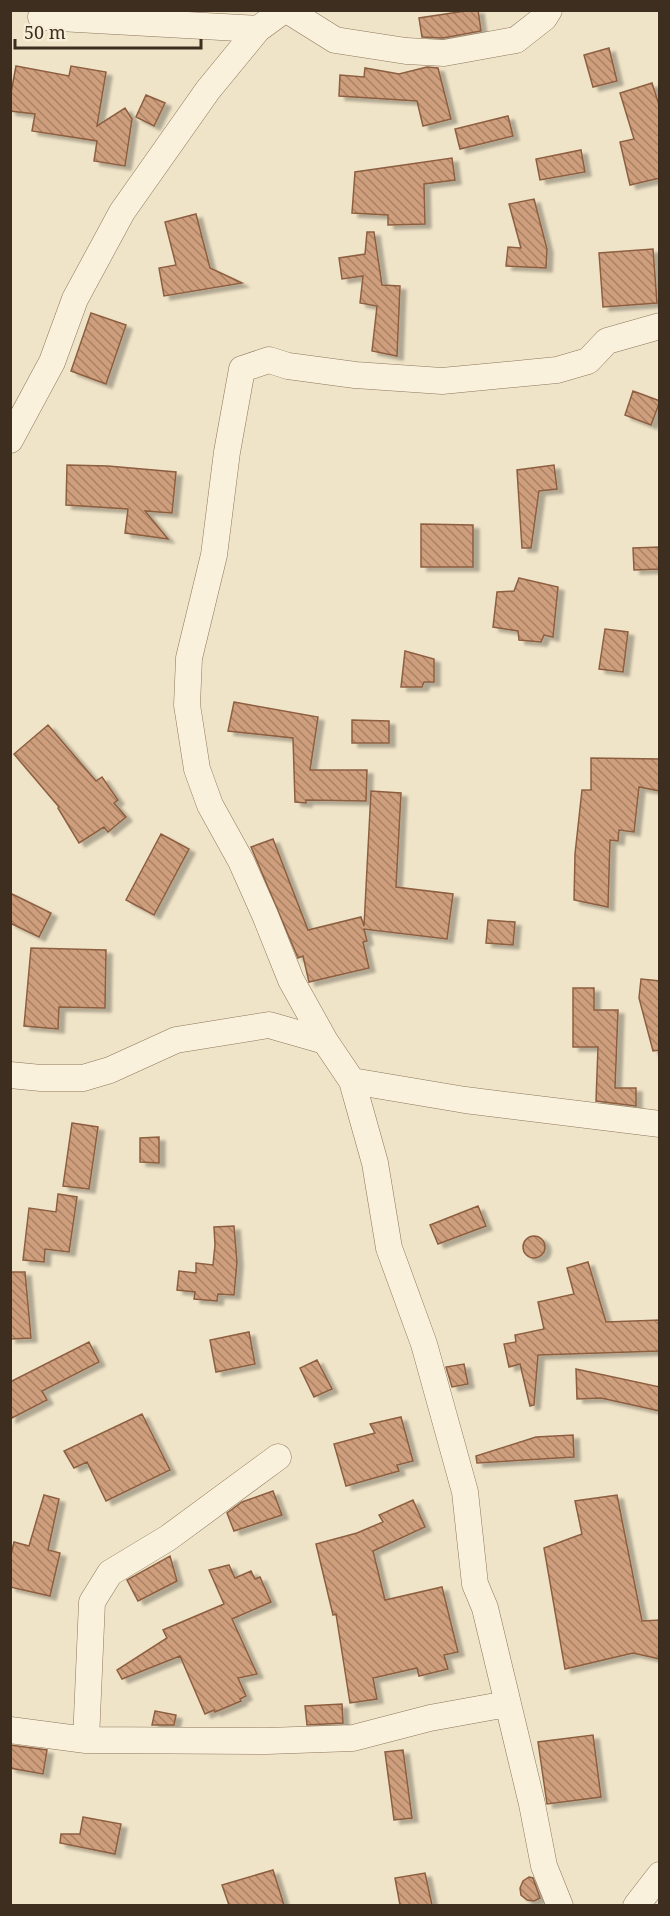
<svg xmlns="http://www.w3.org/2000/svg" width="670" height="1916" font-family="'Noto Serif',serif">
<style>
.building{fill:url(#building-back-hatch);stroke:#8d5f41;stroke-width:1.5;filter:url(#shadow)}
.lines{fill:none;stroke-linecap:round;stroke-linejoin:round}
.minor-casing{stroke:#8d765c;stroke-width:27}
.minor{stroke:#faf1dc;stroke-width:26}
</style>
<defs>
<pattern id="building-back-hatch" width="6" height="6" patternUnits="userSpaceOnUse" patternTransform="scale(1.5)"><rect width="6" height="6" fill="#cf9f7d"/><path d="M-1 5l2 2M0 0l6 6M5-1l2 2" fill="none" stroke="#a98266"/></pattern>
<filter id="shadow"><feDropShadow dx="6" dy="4" stdDeviation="1.5" flood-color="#0004"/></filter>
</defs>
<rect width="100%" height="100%" fill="#f0e4c8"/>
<path class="building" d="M472 10H478L481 31 443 38 422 37 419 18Z
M609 48 617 81 593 87 584 55Z
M16 66 69 76 71 66 106 72 97 126 125 108 132 119 125 166 94 161 97 141 32 131 35 114 10 111V98Z
M427 67 438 68 451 119 423 126 417 101 339 96 340 75 364 77 365 68 399 74Z
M652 83 660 108V178L630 185 620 142 634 139 620 93Z
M146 95 165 103 154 126 136 117Z
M508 116 513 136 460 149 455 129Z
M581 150 585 172 540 180 536 159Z
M452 158 455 180 424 184 425 224 388 225V215L352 213 355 172Z
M534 199 547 249 546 268 506 266 508 247 521 248 509 204Z
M196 214 210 268 242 283 164 296 159 268 176 265 165 222Z
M367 232H374L382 285 400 286 397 356 372 351 377 306 360 303 363 276 342 279 339 258 365 254Z
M653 249 657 303 603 307 599 253Z
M91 313 126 325 106 384 71 371Z
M633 391 660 401 651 425 625 415Z
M67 465 108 466 176 472 172 513 145 511 168 539 125 533 128 509 66 505Z
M554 465 557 489 539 491 531 548H522L517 470Z
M421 524 473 525V567H421Z
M660 547V569L634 570 633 548Z
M519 578 558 587 553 637 544 635 541 642 519 640 518 631 493 627 497 592 514 591Z
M605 629 628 632 623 672 599 669Z
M405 651 434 659V682H424L422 687H401Z
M234 702 318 717 310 770H367L366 801 306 800V803L295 802 293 738 228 731Z
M352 720 389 721V743H352Z
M48 725 96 781 102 777 118 800 114 803 126 817 108 832 104 827 79 843 58 808 59 807 14 754Z
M591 758 660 759V791L639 787 634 832 619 830 618 841 610 840 608 907 574 900 575 854 582 790H591Z
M371 791 401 793 396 887 453 894 447 939 364 929 367 941 363 942 369 968 309 982 303 956 298 958 251 847 273 839 308 930 361 917 364 926Z
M161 834 189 849 154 915 126 900Z
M10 893 51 913 39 937 10 923Z
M488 920 515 922 513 945 486 943Z
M31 948 106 950 105 1008 59 1007 58 1029 24 1026Z
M641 979 660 981V1050L653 1051 639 998Z
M573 988H594V1010H618L615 1088H636V1106L596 1101 598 1047H573Z
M72 1123 98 1127 89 1189 63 1186Z
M159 1137V1163L140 1162V1138Z
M58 1194 77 1197 69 1252 45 1249 44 1262 23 1260 29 1208 56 1212Z
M478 1206 486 1226 438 1244 430 1225Z
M234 1226 237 1262 234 1295 218 1294 217 1301 194 1299 195 1292 177 1290 179 1271 196 1273V1263L213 1265 215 1245 214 1227Z
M523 1247a11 11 0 1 1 22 0a11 11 0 1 1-22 0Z
M588 1262 606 1322 660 1320V1351L538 1355 534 1405 530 1406 520 1364 509 1367 504 1344 516 1342 515 1335 544 1329 538 1302 574 1294 567 1268Z
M10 1272H25L31 1338 10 1339Z
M249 1332 255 1364 216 1372 210 1340Z
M89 1342 99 1362 42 1391 47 1400 10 1419V1382Z
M317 1360 332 1389 314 1397 300 1368Z
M464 1364 468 1384 452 1387 446 1367Z
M576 1369 660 1387V1411L601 1398 577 1399Z
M142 1414 170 1470 106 1501 87 1462 74 1468 64 1451Z
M401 1417 413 1461 397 1465 399 1471 346 1486 334 1444 375 1433 370 1424Z
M573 1435 574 1457 477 1463 476 1456 536 1437Z
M273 1491 282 1515 234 1531 227 1513 242 1502Z
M44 1495 59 1499 48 1550 60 1553 50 1596 10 1587V1559L14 1542 29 1546Z
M617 1495 642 1621 660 1620V1659L633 1653 565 1669 544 1548 582 1534 575 1501Z
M413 1500 425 1527 373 1551 385 1600 442 1587 458 1652 444 1655 448 1669 419 1676 417 1668 373 1678 377 1699 350 1703 336 1614 333 1615 316 1544 357 1533 383 1522 379 1515Z
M170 1556 177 1581 138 1601 127 1580Z
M229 1565 235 1578 251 1571 255 1579 260 1577 271 1602 232 1619 257 1674 238 1678 246 1696 240 1699 241 1701 215 1712 214 1710 205 1714 180 1656 122 1679 117 1670 167 1638 163 1630 224 1604 209 1570Z
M342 1704 343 1723 307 1725 305 1706Z
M155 1711 176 1715 174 1725H152Z
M593 1735 601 1797 547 1804 538 1742Z
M10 1745 47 1750 43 1774 10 1768Z
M403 1750 412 1818 394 1820 385 1752Z
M83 1817 121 1824 115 1854 60 1843 61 1834H80Z
M273 1870 284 1905H229L222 1885Z
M425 1873 432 1905H400L395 1878Z
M529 1877 533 1878 540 1898 534 1901 527 1900 521 1895 520 1888 523 1881Z"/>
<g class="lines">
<defs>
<path id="minor" d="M287 10 335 40 406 51 444 53 516 40 544 18 549 10
M41 17 258 29
M10 440 52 362 75 299 122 212 208 90 258 29 284 10
M10 1075 41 1078H83L110 1070 176 1040 269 1025 325 1041
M352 1081 465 1100 660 1124
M10 1730 86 1740 267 1741 353 1738 430 1718 507 1704
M86 1740 92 1602 110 1573 168 1538 278 1457
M560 1906 544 1866 532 1804 485 1608 475 1584 465 1492 424 1344 389 1248 375 1163 352 1081 325 1041 291 980 265 915 241 861 210 805 197 769 187 705 189 658 214 555 227 452 242 369 269 360 288 366 355 375 442 381 557 370 588 361 607 341 660 326
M636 1906 660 1875"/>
</defs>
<use href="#minor" class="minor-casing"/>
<use href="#minor" class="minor"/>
</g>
<rect width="670" height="1916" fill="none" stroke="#3d2e20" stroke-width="24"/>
<path d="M15 39v9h186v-9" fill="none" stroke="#3d2e20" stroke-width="3"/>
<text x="24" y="39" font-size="18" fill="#3d2e20" stroke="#f7eed8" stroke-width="4.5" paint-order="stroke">50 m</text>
</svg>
